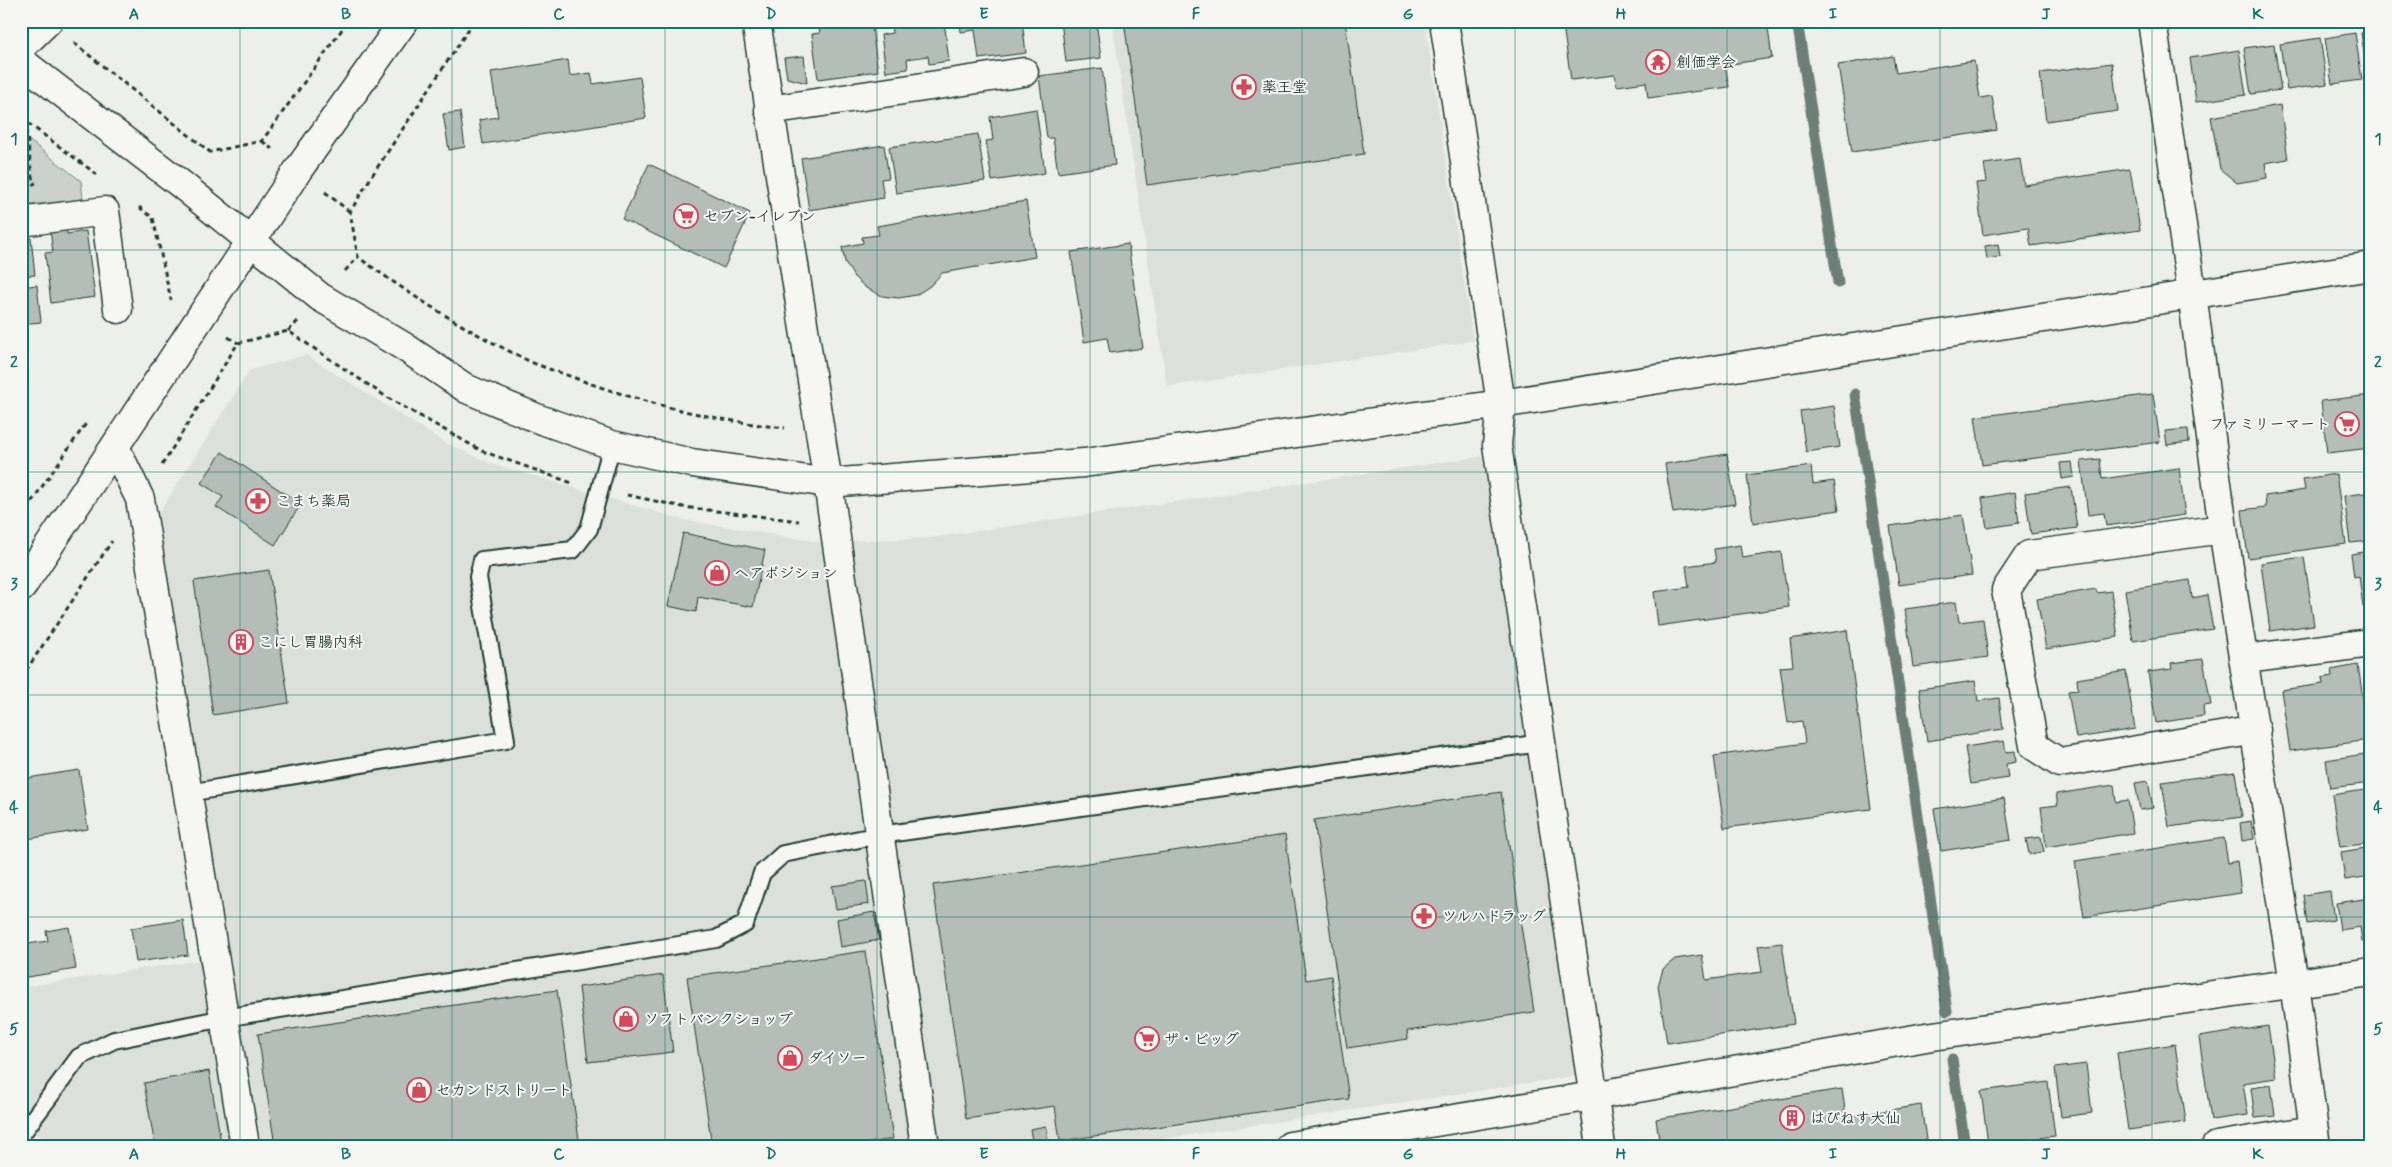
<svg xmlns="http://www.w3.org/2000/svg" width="2392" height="1167" font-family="Mynerve,'Klee One',sans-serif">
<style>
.built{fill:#dce0db}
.green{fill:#cbd2cc;stroke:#758880}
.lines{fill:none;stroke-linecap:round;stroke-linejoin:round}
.stream{stroke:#6c7e77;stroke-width:11}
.building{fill:#b4bdb8;stroke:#1f3d34}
.lane-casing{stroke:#1f3d34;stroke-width:20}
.street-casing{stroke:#1f3d34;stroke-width:31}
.secondary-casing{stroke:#1f3d34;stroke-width:31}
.path{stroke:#1f3d34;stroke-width:3;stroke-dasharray:5 4;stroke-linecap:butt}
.lane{stroke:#f6f6f2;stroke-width:16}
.street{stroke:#f6f6f2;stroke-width:28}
.secondary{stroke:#f6f6f2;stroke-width:28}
.grid{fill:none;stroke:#0f766e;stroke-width:1;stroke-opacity:0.55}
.labels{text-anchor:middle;stroke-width:4;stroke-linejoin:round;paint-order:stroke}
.poi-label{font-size:15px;font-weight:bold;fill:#1f3d34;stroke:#f6f6f2;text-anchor:start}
.neatline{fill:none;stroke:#0f766e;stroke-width:2}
.grid-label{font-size:16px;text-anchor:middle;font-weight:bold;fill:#0f766e}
</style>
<rect width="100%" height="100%" fill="#edefea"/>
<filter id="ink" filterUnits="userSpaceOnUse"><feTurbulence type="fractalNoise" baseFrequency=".02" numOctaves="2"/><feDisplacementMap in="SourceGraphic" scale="10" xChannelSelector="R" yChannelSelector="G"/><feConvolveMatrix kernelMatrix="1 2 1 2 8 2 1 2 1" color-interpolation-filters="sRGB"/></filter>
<g filter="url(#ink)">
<path class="built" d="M1112 21H1425L1473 341 1167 387Z
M306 355 446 443 490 463 680 519 817 542 929 538 1484 456 1575 1076 1118 1146H55L21 1124V987L228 956 155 519 250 370Z"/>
<path class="green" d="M21 134 81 181 83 199 21 206Z"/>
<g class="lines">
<path class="stream" d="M1797 21 1838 283
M1855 394 1947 1011
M1952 1059 1965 1146"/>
</g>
<path class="building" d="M524 21H563L524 26Z
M818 21H871L878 71 818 79 812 34 820 33Z
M891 21H944L949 61 929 64 928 56 907 59 908 69 886 72 881 35 892 33Z
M960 21H1022L1026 53 979 59 975 30 961 32Z
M1061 21H1096L1101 58 1066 62Z
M1124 21H1345L1364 154 1147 185Z
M1599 21H1767L1772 58 1725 65 1729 87 1648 98 1646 82 1617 86 1615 75 1571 80 1563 26Z
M1975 21H2015L1976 27Z
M2371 32V78L2368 79 2361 33Z
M2355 33 2362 80 2332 84 2325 38Z
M2320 38 2327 84 2287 90 2280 44Z
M2274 44 2281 90 2251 94 2244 48Z
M2239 50 2246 95 2196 102 2190 58Z
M804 56 807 83 787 78 784 58Z
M1893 56 1896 73 1974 61 1980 98 1992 96 1997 130 1852 152 1838 65Z
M568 60 570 76 591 73 593 84 640 77 646 118 483 144 479 120 498 117 491 72Z
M2112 63 2118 111 2046 121 2040 73Z
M1102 68 1115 165 1058 173 1053 138H1047L1039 76Z
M2280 105 2288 159 2265 163 2267 178 2237 183 2220 169 2211 117Z
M1036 109 1045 173 992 181 986 141 993 140 990 117Z
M460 112 465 147 449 150 443 114Z
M978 134 985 181 896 193 889 147Z
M884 145 889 178 881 179 884 198 809 210 801 158Z
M2020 159 2024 185 2130 169 2140 230 2031 246 2028 228 1983 235 1976 183 1987 182 1984 164Z
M649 164 750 213 724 268 622 219Z
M1026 201 1035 257 942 273 930 286 916 295 899 298 882 296 866 288 854 277 845 262 842 247 863 243 862 237 879 235 877 226Z
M66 227 67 234 86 231 95 297 51 303 45 253 53 252 50 230Z
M31 238 35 275 21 276V239Z
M1128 244 1143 348 1110 353 1107 338 1084 342 1071 252Z
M1998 244 2000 257 1987 259 1985 246Z
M37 285 41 322 21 324V287Z
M2153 394 2160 442 1982 465 1975 417Z
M2371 395V448L2327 453 2321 401Z
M1834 406 1840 447 1806 452 1800 411Z
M2188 429 2189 442 2167 445 2165 431Z
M222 452 301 504 275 545 216 507 223 497 201 483Z
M1727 454 1735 504 1673 513 1665 464Z
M2100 459 2102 479 2179 468 2185 515 2106 526 2104 513 2088 515 2081 461Z
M2072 462 2074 477 2062 479 2060 463Z
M1811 466 1813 484 1834 481 1839 510 1753 523 1747 475Z
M2336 474 2346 544 2248 558 2242 510 2266 507 2265 496 2305 490 2303 479Z
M2071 487 2077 528 2031 534 2025 493Z
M2015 492 2019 523 1987 528 1982 498Z
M2371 492V541L2350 543 2344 496Z
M1963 515 1972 575 1899 585 1890 526Z
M683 533 765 550 753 607 698 597 696 612 668 606Z
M1740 545 1742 558 1781 552 1789 607 1658 626 1654 592 1689 587 1686 566 1716 562 1714 549Z
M2371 551V606L2363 607 2359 576 2354 577 2351 554Z
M2304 557 2314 625 2270 631 2261 563Z
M269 570 289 703 213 715 194 581Z
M2190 580 2192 598 2207 595 2213 629 2133 641 2125 590Z
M2096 589 2097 593 2111 591 2118 637 2046 649 2037 599Z
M1956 602 1959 622 1983 619 1988 657 1913 667 1905 609Z
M1847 630 1871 809 1724 828 1714 756 1805 743 1802 721 1788 723 1780 667 1793 666 1790 639Z
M2203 659 2211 705 2203 706 2204 716 2156 723 2148 672 2172 669 2171 663Z
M2358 665 2369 740 2290 751 2281 690 2323 684 2322 678 2332 676 2331 670Z
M2126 671 2135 729 2076 738 2068 691 2078 690 2077 679Z
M1975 681 1978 701 1999 698 2003 729 1927 741 1919 689Z
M2004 741 2006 752 2015 751 2016 762 2006 764 2008 778 1971 784 1965 747Z
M2371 753V783L2330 788 2326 760Z
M79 770 88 829 21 840V779Z
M2235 772 2242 817 2169 827 2162 782Z
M2148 781 2153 808 2140 810 2135 783Z
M2114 785 2116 802 2128 800 2133 833 2046 847 2041 807 2058 805 2056 794Z
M2371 789V843L2340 847 2332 795Z
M1501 792 1534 1012 1407 1031 1408 1039 1347 1048 1314 820Z
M2004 798 2011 840 1941 851 1934 809Z
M2251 821 2254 839 2242 841 2240 823Z
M1285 835 1306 980 1331 976 1349 1099 1060 1141 1055 1106 966 1119 933 885Z
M2041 837 2044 852 2029 854 2026 839Z
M2224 838 2228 863 2237 861 2241 893 2084 917 2075 861Z
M2371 847V876L2345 880 2341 852Z
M866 881 869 904 836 909 832 886Z
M2330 891 2334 920 2307 924 2303 895Z
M2371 898V940L2362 941 2360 927 2340 930 2336 903Z
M874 912 879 940 841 947 837 919Z
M183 920 188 955 136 962 131 928Z
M69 927 76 969 22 978 21 945 48 941 46 931Z
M1782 943 1794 1024 1667 1043 1658 986 1663 969 1675 959 1702 955 1706 980 1762 972 1758 946Z
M865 951 893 1139 851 1146H712L687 977Z
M663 975 673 1052 588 1062 579 987Z
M557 990 580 1146H275L258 1034Z
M2268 1026 2276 1078 2243 1083 2248 1115 2211 1120 2199 1037Z
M2175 1044 2186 1122 2128 1130 2117 1053Z
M2086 1064 2092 1113 2061 1117 2055 1068Z
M209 1071 221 1142 198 1146H155L144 1083Z
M2048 1082 2055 1136 1988 1144 1981 1091Z
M2271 1085 2275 1116 2255 1118 2251 1088Z
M1842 1089 1846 1117 1921 1105 1927 1146H1660L1656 1119Z
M1046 1126 1049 1146H1033L1030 1129Z"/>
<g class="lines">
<defs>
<path id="lane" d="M188 793 506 740 478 577 482 560 573 550 589 529 612 445
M21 1135 79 1057 114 1040 224 1018 716 939 745 924 762 873 783 854 880 835 1541 743"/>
<path id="street" d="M756 21 828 483 925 1146
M1444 21 1501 404 1497 445 1601 1146
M2152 21 2192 293 2223 529 2294 983 2316 1146
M21 47 48 21
M769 110 1024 72
M21 222 105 211 118 309
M115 447 140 499 245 1146
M2223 529 2029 555 2006 590 2034 746 2060 763 2256 730
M2245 659 2371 643
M1290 1146 1593 1096 1926 1037 2371 972
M2216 1146 2314 1130"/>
<path id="secondary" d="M21 61 182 185 320 297 403 346 467 389 539 419 612 445 692 463 828 483 1084 463 1501 404 2371 266
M21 588 298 170 404 21"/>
</defs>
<use href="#lane" class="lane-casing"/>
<use href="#street" class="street-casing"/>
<use href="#secondary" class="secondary-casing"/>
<path class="path" d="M474 21 373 174 350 212 358 257C409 294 462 328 519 356 533 364 549 369 564 374 635 401 709 420 785 428
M74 43 210 152 262 141 348 21
M21 118 99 176
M25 121 33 184 36 183
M262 141 272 149
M325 192 350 212
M139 207 153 218 171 300
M345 271 358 257
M288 331 298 321
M228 337 238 343
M162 465 238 343 288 331 388 398 482 451 572 483
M627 495 683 507 799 521
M21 517 87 422
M21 678 112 541"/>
<use href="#lane" class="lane"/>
<use href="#street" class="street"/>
<use href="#secondary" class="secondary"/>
</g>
</g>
<path class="grid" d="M240 21V1146M452 21V1146M665 21V1146M877 21V1146M1090 21V1146M1302 21V1146M1515 21V1146M1727 21V1146M1940 21V1146M2152 21V1146M21 250H2371M21 472H2371M21 695H2371M21 917H2371"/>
<defs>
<symbol id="temple-ring" viewBox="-11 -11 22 22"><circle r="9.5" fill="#f6f6f2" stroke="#d1495b" stroke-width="1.5"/><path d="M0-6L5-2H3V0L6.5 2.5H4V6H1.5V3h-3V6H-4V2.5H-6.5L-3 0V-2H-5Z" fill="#d1495b"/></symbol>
<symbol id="pharmacy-ring" viewBox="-11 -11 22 22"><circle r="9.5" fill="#f6f6f2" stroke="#d1495b" stroke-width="1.5"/><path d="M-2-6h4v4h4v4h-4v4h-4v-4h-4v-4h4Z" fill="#d1495b"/></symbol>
<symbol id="supermarket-ring" viewBox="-11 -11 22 22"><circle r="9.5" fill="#f6f6f2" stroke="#d1495b" stroke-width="1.5"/><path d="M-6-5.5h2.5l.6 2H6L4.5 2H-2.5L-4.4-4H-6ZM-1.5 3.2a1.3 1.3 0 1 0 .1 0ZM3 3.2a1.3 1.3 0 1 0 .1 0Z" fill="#d1495b"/></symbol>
<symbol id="shop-ring" viewBox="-11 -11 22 22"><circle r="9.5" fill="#f6f6f2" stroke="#d1495b" stroke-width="1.5"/><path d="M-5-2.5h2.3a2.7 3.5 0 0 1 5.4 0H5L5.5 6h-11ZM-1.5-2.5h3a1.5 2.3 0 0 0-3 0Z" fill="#d1495b"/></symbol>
<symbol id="building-ring" viewBox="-11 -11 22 22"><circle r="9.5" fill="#f6f6f2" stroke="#d1495b" stroke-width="1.5"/><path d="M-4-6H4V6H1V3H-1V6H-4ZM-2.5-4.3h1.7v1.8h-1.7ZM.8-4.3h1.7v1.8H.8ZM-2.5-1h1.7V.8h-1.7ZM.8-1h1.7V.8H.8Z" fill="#d1495b"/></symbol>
</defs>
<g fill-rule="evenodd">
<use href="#temple-ring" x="1644" y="48" width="28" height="28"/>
<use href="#pharmacy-ring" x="1230" y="73" width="28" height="28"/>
<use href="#supermarket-ring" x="672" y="202" width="28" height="28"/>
<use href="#supermarket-ring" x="2333" y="410" width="28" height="28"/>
<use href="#pharmacy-ring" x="244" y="487" width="28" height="28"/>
<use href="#shop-ring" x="703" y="559" width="28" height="28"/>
<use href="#building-ring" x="227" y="628" width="28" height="28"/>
<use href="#pharmacy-ring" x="1410" y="902" width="28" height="28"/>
<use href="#shop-ring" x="612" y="1005" width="28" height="28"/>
<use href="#supermarket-ring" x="1133" y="1025" width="28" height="28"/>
<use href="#shop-ring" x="776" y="1044" width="28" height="28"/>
<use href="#shop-ring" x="405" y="1076" width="28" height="28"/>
<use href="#building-ring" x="1778" y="1104" width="28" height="28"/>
</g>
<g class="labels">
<g class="poi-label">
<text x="1676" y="67">創価学会</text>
<text x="1262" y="92">薬王堂</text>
<text x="704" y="221">セブン-イレブン</text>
<text x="2330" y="429" text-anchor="end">ファミリーマート</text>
<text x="276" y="506">こまち薬局</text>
<text x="734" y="578">ヘアポジション</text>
<text x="258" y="647">こにし胃腸内科</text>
<text x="1442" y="921">ツルハドラッグ</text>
<text x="644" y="1024">ソフトバンクショップ</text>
<text x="1164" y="1044">ザ・ビッグ</text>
<text x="808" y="1063">ダイソー</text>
<text x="436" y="1095">セカンドストリート</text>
<text x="1810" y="1123">はぴねす大仙</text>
</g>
</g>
<rect width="2392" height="1167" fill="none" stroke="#f6f6f2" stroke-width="55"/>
<rect x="28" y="28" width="2336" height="1112" class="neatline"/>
<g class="grid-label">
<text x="134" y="19">A</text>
<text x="346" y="19">B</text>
<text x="559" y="19">C</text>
<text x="771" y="19">D</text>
<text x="984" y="19">E</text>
<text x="1196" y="19">F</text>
<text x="1408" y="19">G</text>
<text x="1621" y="19">H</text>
<text x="1833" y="19">I</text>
<text x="2046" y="19">J</text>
<text x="2258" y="19">K</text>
<text x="14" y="144">1</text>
<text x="2378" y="144">1</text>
<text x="14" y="367">2</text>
<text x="2378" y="367">2</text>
<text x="14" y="589">3</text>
<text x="2378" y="589">3</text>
<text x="14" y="812">4</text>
<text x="2378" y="812">4</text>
<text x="14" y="1034">5</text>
<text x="2378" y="1034">5</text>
<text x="134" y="1159">A</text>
<text x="346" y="1159">B</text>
<text x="559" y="1159">C</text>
<text x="771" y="1159">D</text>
<text x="984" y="1159">E</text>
<text x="1196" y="1159">F</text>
<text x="1408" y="1159">G</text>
<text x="1621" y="1159">H</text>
<text x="1833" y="1159">I</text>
<text x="2046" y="1159">J</text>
<text x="2258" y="1159">K</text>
</g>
</svg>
